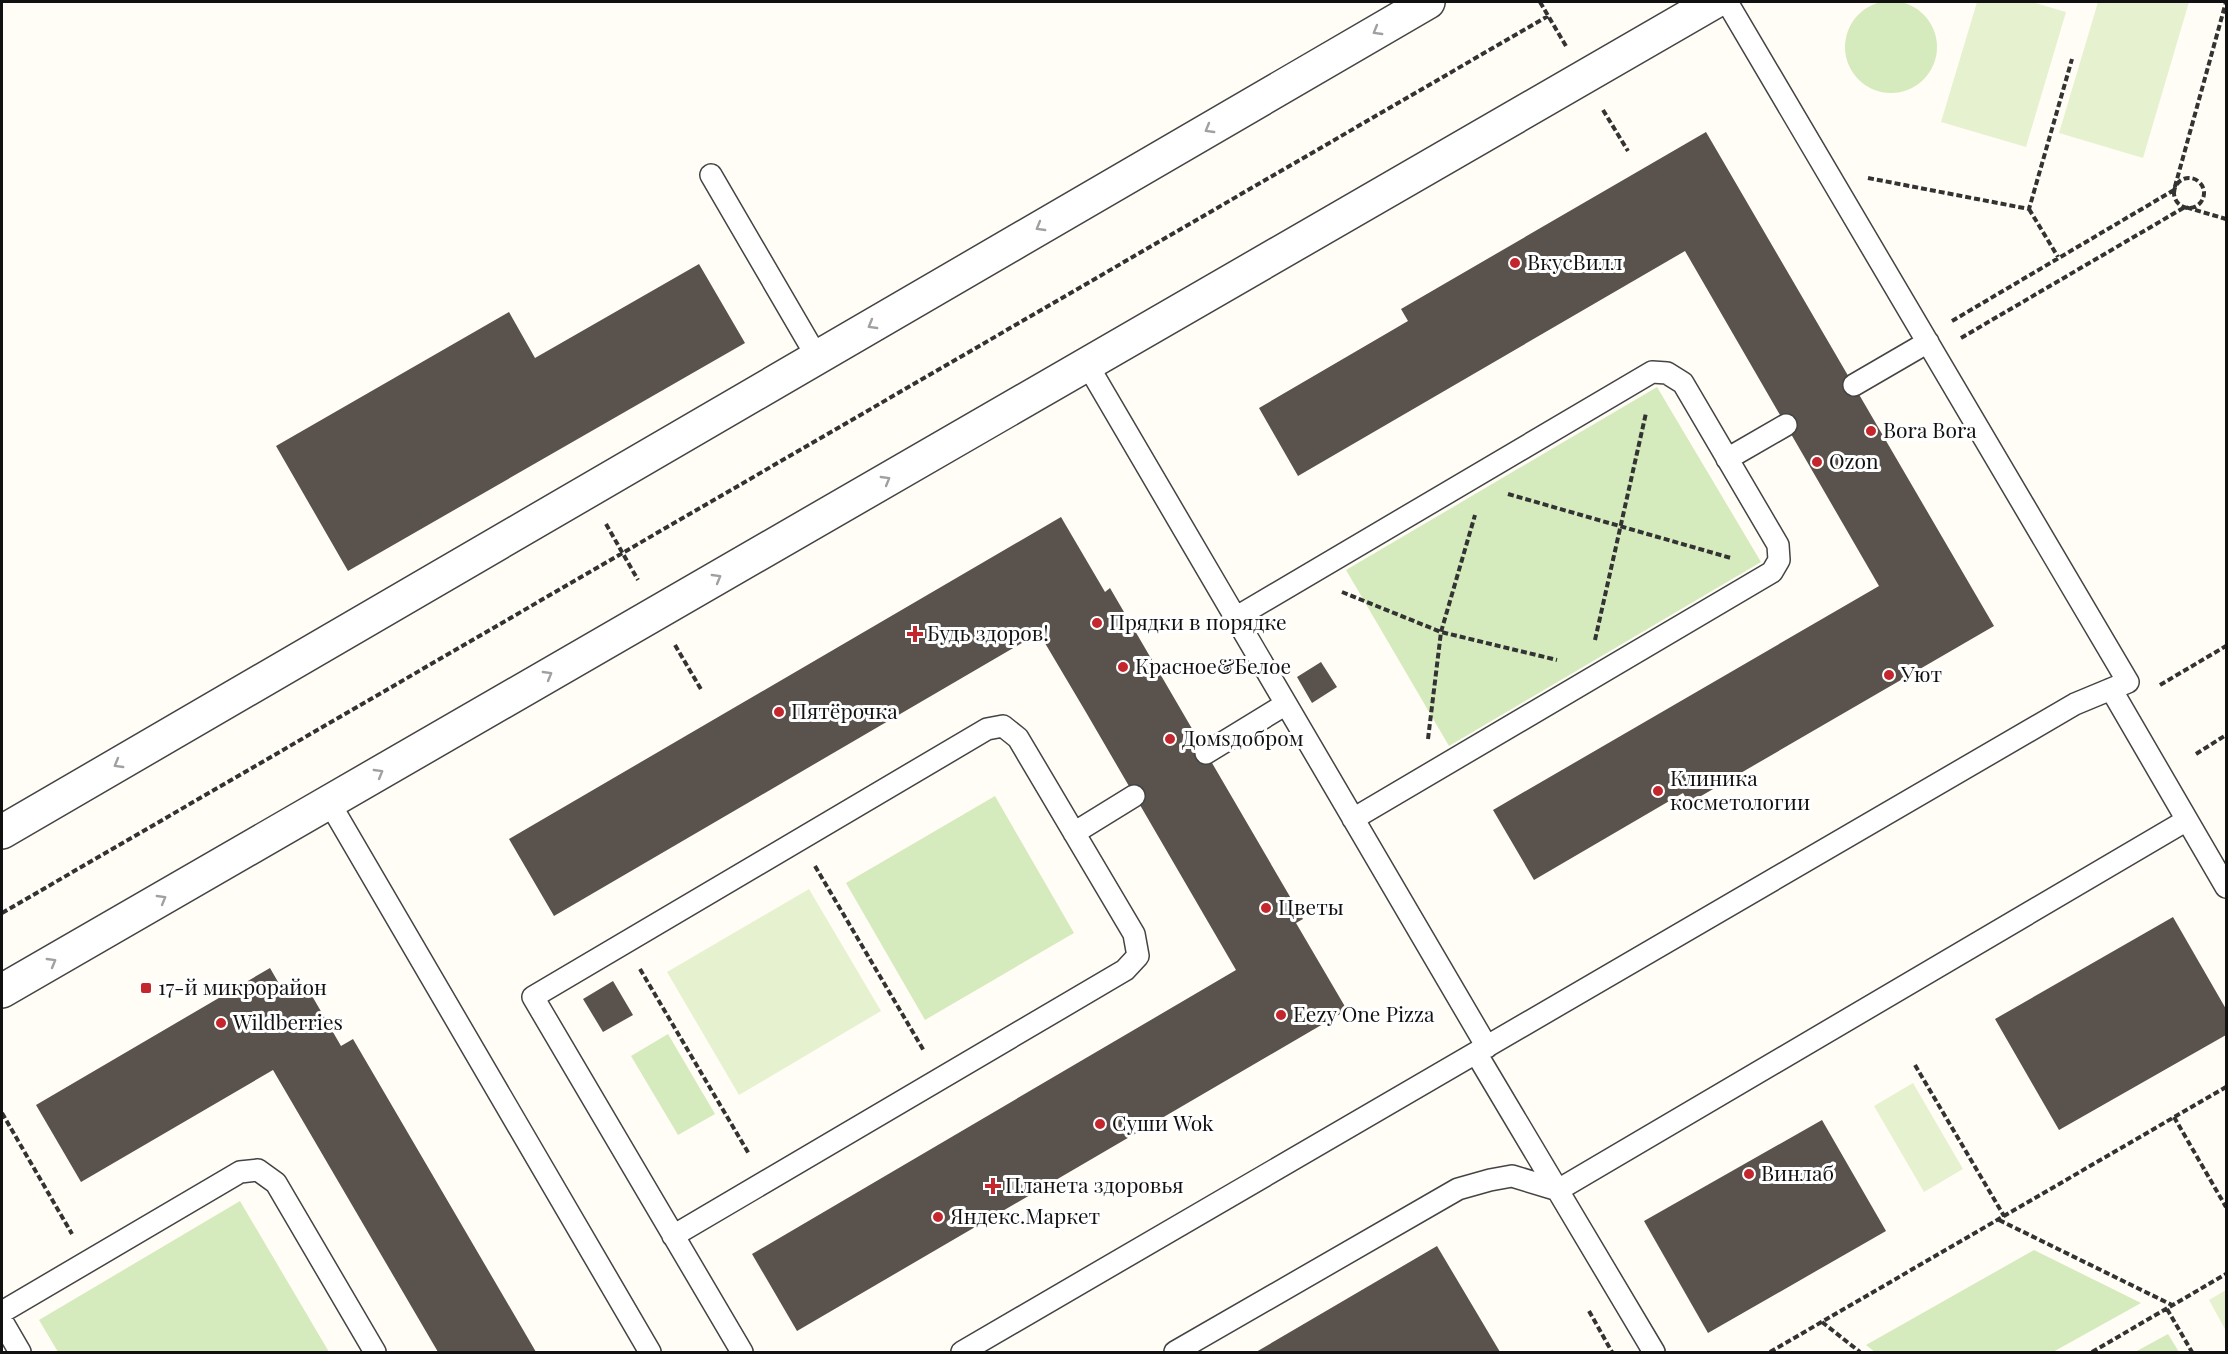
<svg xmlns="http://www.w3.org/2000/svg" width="2228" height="1354" font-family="'Playfair Display',serif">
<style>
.park{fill:#d5ebbd}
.pitch{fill:#e6f2cf}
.building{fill:#5a524d}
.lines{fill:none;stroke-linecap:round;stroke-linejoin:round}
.service-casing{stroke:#444;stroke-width:24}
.minor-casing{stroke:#444;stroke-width:36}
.path{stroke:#333;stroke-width:4;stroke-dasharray:6 3;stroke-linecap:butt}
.service{stroke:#fff;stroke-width:21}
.minor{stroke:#fff;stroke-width:33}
.oneway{stroke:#a0a0a0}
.poi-dot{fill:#c4262e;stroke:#fff;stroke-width:2}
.labels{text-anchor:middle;stroke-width:6;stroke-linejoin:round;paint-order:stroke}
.poi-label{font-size:21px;fill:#111;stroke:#fff;text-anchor:start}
</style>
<rect width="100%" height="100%" fill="#fffdf5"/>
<path class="park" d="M1845 47a46 46 0 1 1 92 0a46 46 0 1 1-92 0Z
M1657 387 1761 562 1449 746 1346 570Z
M995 796 1074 933 925 1020 846 883Z
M668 1034 715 1114 678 1135 631 1056Z
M240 1201 329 1352H58L39 1320Z
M2034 1250 2141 1303 2053 1352H1875L1866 1345Z
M2168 1334 2179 1352H2135Z"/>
<path class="pitch" d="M1977 2H2032L2066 12 2026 147 1941 122Z
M2098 2H2189L2143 158 2059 133Z
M809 889 881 1011 739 1095 667 972Z
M1913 1083 1963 1169 1924 1192 1874 1106Z
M2226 1290V1331L2209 1300Z"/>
<path class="building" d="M1706 132 1994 626 1689 803 1683 793 1534 880 1493 810 1879 586 1685 251 1298 476 1259 408 1408 321 1401 309Z
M699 264 745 343 348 571 276 446 509 312 535 358Z
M1061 517 1105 592 1110 588 1303 919 1296 923 1347 1010 797 1331 752 1254 1236 970 1087 714 1039 633 554 916 509 839Z
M1321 662 1337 687 1312 703 1297 677Z
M2173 917 2226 1009V1035L2059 1130 1995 1019Z
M270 968 285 994 304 982 341 1046 353 1039 536 1352H438L273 1070 81 1182 36 1105Z
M613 981 633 1015 603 1032 583 999Z
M1822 1120 1886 1231 1708 1333 1644 1221Z
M1437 1246 1500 1352H1256Z"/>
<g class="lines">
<defs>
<path id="service" d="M711 175 817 357
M1087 364 1487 1047
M1854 385 1928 342
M1727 459 1786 425
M1235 618 1652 372 1667 373 1683 383 1778 545 1779 560 1772 572 1353 819
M2111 689 2226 887
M1206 753 1286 704
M329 802 650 1352
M1074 833 1134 796
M1476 1053 1654 1352
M673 1236 1125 970 1138 956 1134 934 1018 738 1003 726 987 729 533 997 742 1352
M2 1312 240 1172 258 1170 276 1183 375 1352
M2 1321 20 1352
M962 1352 2075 704 2128 682 1727 2
M1175 1352 1458 1189 1490 1180 1512 1176 1558 1190 2187 820"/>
<path id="minor" d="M2 832 1428 2
M2 991 1714 2"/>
</defs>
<use href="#service" class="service-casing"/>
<use href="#minor" class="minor-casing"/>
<path class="path" d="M1540 2 1566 46
M1603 110 1628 151
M1868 178 2029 209 2072 59
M2174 193a15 15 0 1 1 30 0a15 15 0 1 1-30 0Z
M2029 209 2058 257
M1952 321 2174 190 2226 2
M1961 338 2185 207 2226 219
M1508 494 1731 558
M606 524 638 580
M1342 592 1441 632 1557 660
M1595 640 1646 413
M675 645 702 691
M2160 685 2226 646
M1428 739 1441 632 1475 515
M2196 754 2226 735
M815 866 924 1051
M2 913 1548 16
M640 969 749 1154
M1915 1065 2004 1216
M2 1113 72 1234
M2174 1117 2226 1207
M1999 1220 2172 1305
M2167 1309 2192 1352
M1589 1311 1612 1352
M1822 1322 1860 1352
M1770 1352 2226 1087
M2092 1352 2226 1274"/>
<use href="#service" class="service"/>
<use href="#minor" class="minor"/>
</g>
<defs><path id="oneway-chevron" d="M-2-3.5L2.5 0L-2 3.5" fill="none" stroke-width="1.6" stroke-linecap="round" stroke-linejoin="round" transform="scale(1.5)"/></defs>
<g class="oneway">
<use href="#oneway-chevron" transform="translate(1377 31) rotate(150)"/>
<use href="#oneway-chevron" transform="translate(1209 129) rotate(150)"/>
<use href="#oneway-chevron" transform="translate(1040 227) rotate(150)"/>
<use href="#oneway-chevron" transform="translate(872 325) rotate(150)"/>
<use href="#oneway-chevron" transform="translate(886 480) rotate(-30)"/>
<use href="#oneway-chevron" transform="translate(717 578) rotate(-30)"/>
<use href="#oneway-chevron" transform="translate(548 675) rotate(-30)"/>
<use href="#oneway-chevron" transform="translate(118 764) rotate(150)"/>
<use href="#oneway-chevron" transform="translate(379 773) rotate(-30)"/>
<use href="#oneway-chevron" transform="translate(162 899) rotate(-30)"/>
<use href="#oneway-chevron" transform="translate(52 962) rotate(-30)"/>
</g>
<g class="poi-dot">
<circle cx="1515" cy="263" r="6"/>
<circle cx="1871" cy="431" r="6"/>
<circle cx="1817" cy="462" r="6"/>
<circle cx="1097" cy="623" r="6"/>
<path d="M912 625h6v6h6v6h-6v6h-6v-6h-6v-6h6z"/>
<circle cx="1123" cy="667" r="6"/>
<circle cx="1889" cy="675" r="6"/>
<circle cx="779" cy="712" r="6"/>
<circle cx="1170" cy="739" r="6"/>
<circle cx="1658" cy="791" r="6"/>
<circle cx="1266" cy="908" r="6"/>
<rect x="140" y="982" width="12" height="12" rx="3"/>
<circle cx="1281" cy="1015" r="6"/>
<circle cx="221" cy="1023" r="6"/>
<circle cx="1100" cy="1124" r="6"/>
<circle cx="1749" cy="1174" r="6"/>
<path d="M990 1177h6v6h6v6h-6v6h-6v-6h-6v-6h6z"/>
<circle cx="938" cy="1217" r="6"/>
</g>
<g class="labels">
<g class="poi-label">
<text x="1527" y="270">ВкусВилл</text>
<text x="1883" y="438">Bora Bora</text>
<text x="1829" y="469">Ozon</text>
<text x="1109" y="630">Прядки в порядке</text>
<text x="927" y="641">Будь здоров!</text>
<text x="1135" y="674">Красное&amp;Белое</text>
<text x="1901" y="682">Уют</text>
<text x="791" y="719">Пятёрочка</text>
<text x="1182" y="746">Домsдобром</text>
<text x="1670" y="786">Клиника<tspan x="1670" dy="24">косметологии</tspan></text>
<text x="1278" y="915">Цветы</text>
<text x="158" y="995">17-й микрорайон</text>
<text x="1293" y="1022">Eezy One Pizza</text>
<text x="233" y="1030">Wildberries</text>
<text x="1112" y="1131">Суши Wok</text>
<text x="1761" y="1181">Винлаб</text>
<text x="1005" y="1193">Планета здоровья</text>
<text x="950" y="1224">Яндекс.Маркет</text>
</g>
</g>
<rect width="2228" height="1354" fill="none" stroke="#111111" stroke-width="6"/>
</svg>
